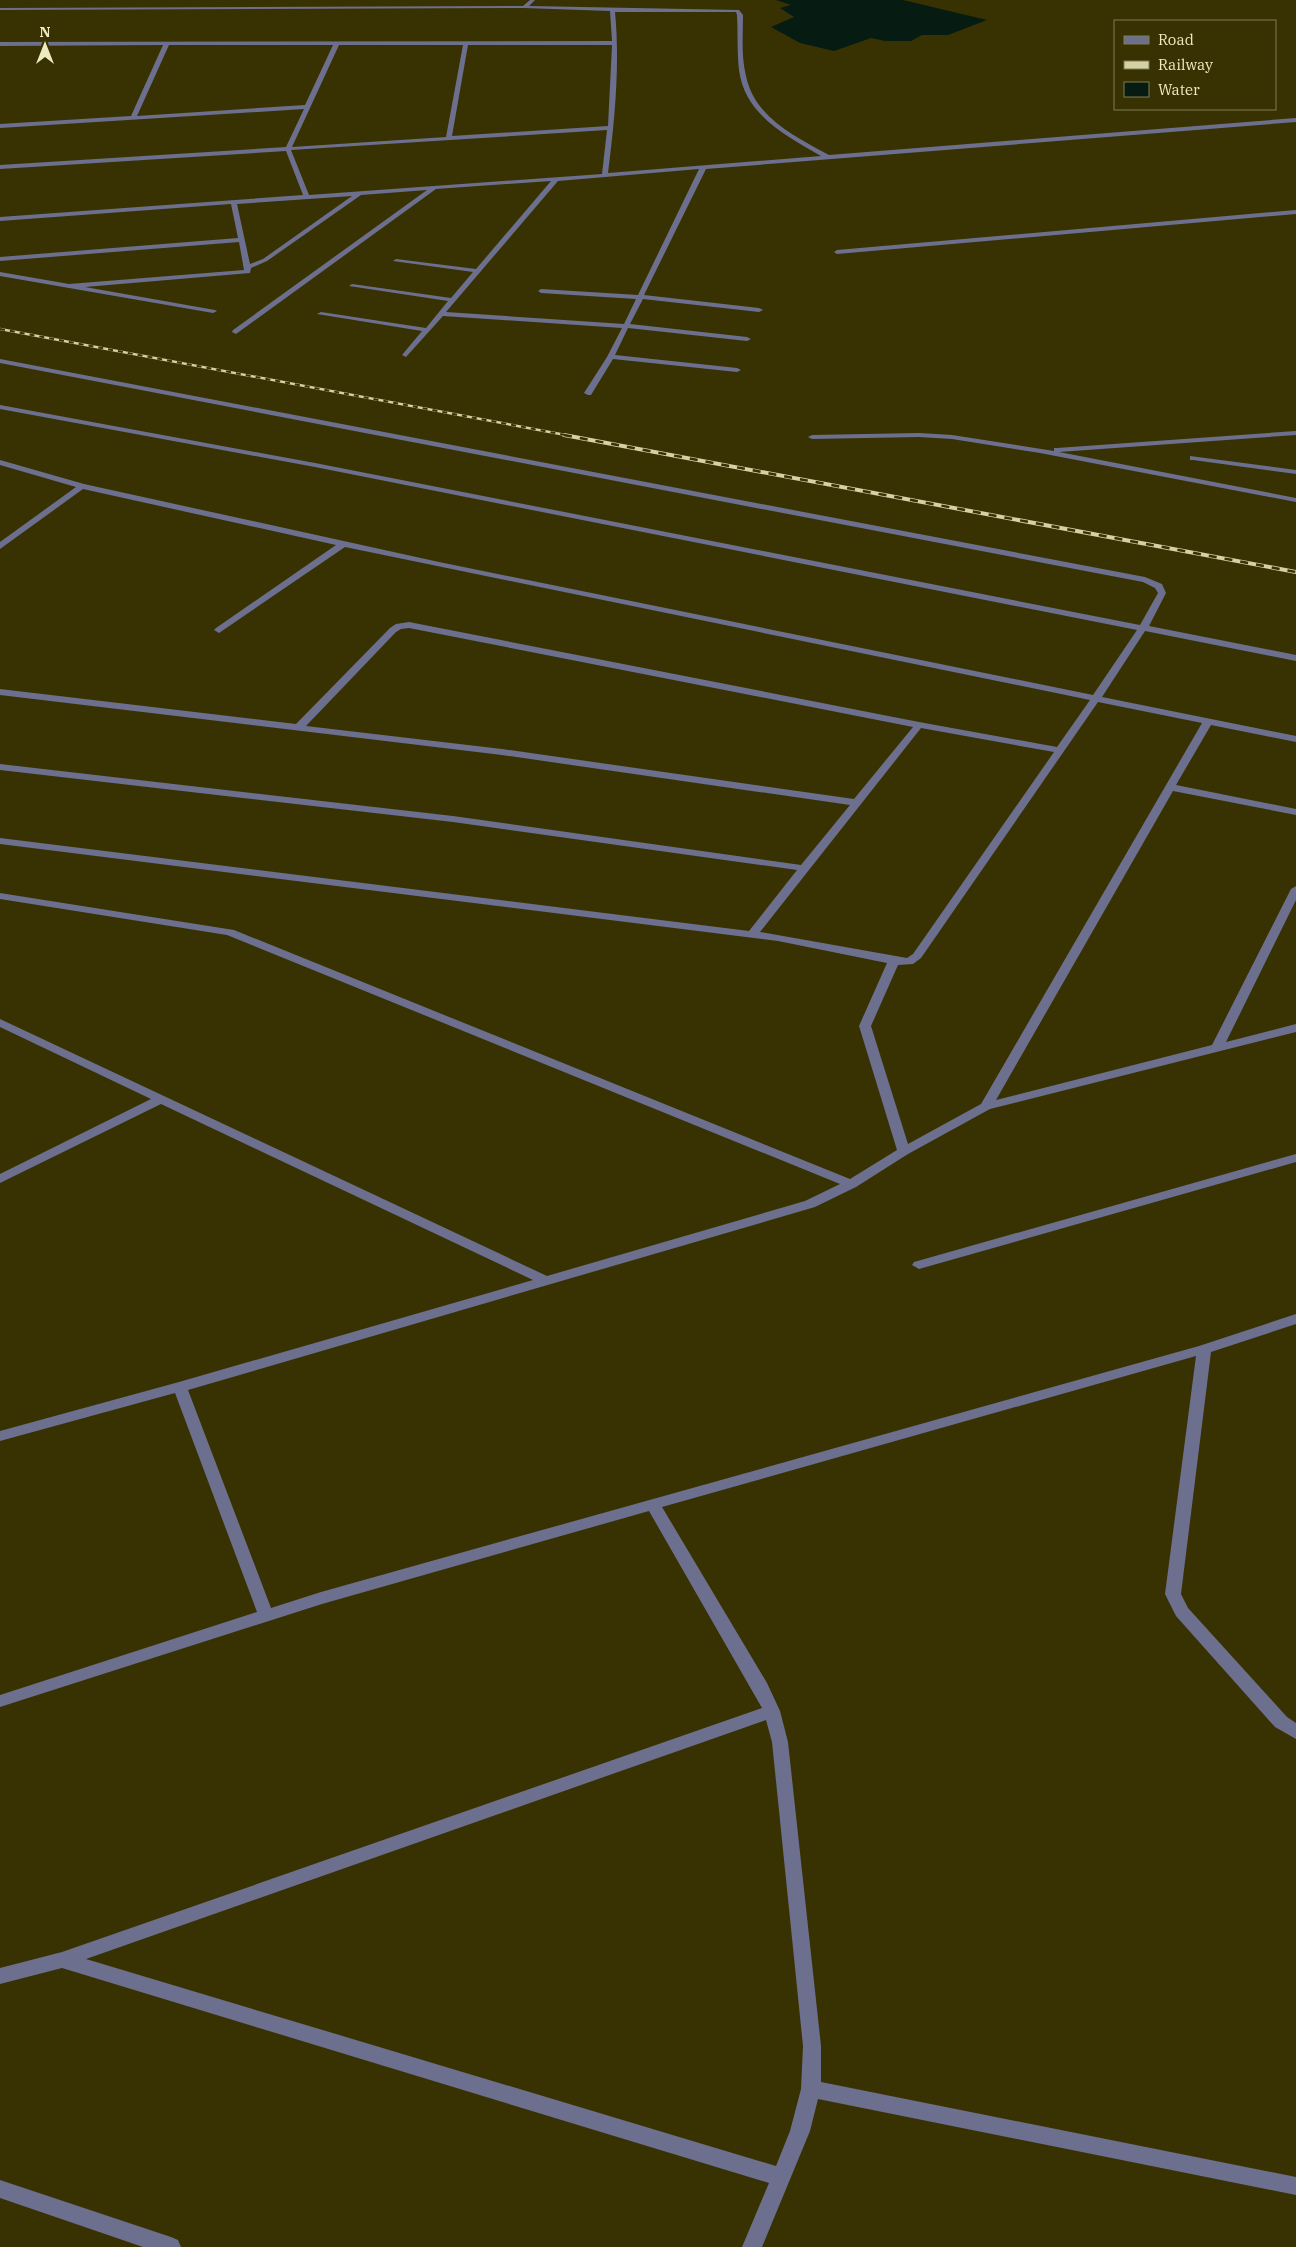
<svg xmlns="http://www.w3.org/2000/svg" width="1296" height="2247" font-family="'IBM Plex Serif',serif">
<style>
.water{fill:#061c12}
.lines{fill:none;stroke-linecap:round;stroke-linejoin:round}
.minor{fill:#6d6f8e;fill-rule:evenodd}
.rail-far1-casing{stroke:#d5d1a7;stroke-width:2.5}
.rail-casing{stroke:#d5d1a7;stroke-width:4}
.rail-far1{stroke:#383202;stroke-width:2;stroke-dasharray:5;stroke-linecap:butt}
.rail{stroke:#383202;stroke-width:2.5;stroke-dasharray:8;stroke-linecap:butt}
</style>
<rect width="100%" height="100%" fill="#383202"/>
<path class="water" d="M776 0H903L987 20 948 35H922L911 41H885L871 38 834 51 800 43 771 27 794 17 780 8 791 5Z"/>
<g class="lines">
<path class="minor" d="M530 0H535L529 6 739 10 743 15C743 35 741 56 746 76 755 118 795 136 829 155L1296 118V122L706 169 644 295 759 308 763 310 759 312 643 299 630 324 747 337 751 339 747 341 628 328 615 355 737 368 741 370 737 372 613 359 591 395H588L584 393 607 357 622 328 443 316 406 357 402 355 422 331 317 314 321 312 426 328 448 301 349 286 352 284 451 298 473 272 393 261 396 259 476 269 551 181 436 189 236 334 232 332 233 330 427 190 361 195 267 261 251 268 250 273 85 287 215 310 217 311 213 313 0 276V272L69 284 244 270 239 242 0 261V257L238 238 231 204 0 221V217L303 195 286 151 0 169V165L286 147 304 109 0 128V124L131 116 163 45 0 46V42L612 41 610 11 524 8 0 10V8L523 6ZM615 12H736L737 15C738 33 737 52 739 70 745 115 785 135 821 156L608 173C615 118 620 64 615 12ZM169 45H333L305 105 137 116ZM339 45H463L446 137 292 147ZM468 45H612L608 126 452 136ZM607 130 602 174 309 195 291 150ZM699 169 638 295 541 289 538 291 541 293 636 299 624 324 446 312 558 181ZM352 196 263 259 250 264 237 204Z
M1296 210V214L837 254 834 252 837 250Z
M0 359 1145 577 1162 584 1166 593 1149 626 1296 655V661L1145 631 1102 697 1296 736V742L1211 725 1176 785 1296 809V815L1173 791 996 1100 1212 1045 1291 889 1296 886V900L1226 1042 1296 1024V1032L990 1109 908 1154 856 1187 815 1207 188 1390 271 1608 321 1592 1199 1346 1296 1314V1324L1211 1352 1181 1594 1188 1608 1287 1717 1296 1723V1739L1275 1727 1176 1616 1165 1594 1196 1356 662 1507 767 1683 780 1711 788 1742 821 2046V2082L1296 2177V2195L818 2099 810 2131 762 2247H742L769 2183 62 1968 0 1984V1968L62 1952 762 1708 649 1511 322 1604 0 1707V1695L257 1612 175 1393 0 1441V1431L179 1382 533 1280 161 1104 0 1183V1174L151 1099 0 1027V1019L547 1276 805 1201 840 1184 227 935 0 899V893L234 930 850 1179 897 1150 859 1026 887 963 778 941 0 844V838L749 931 797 870 453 822 0 770V764L453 816 801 865 850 805 502 755 0 695V689L296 724 390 628 396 624 409 622 919 722 1057 747 1090 700 345 547 219 633 214 630 216 628 336 545 83 489 0 549V542L76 487 0 465V460L84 484 439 562 1093 695 1137 630 315 467 0 409V405L315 463 1140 625 1158 593 1155 588 1143 582 0 363ZM409 628 913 727 854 799 502 749 306 726 396 632 401 629ZM1098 702 1202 723 981 1104 908 1144 871 1026 898 965 913 964 921 958ZM921 728 1054 752 913 954 907 958 760 932ZM766 1720 772 1742 803 2046 801 2089 790 2131 776 2166 86 1959Z
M1296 431V435L1059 452 1296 498V502L1040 453 952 439 919 437 812 439 808 437 812 435 919 433 952 435 1054 451V448H1057Z
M1190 456 1296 470V474L1193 460H1190Z
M1296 1154V1162L919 1269 912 1265 914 1262Z
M0 2180 171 2237 178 2240 181 2247H143L0 2198Z"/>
<defs>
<path id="rail-far1" d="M0 329 571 436"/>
<path id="rail" d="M564 435 1296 572"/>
</defs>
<use href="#rail-far1" class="rail-far1-casing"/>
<use href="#rail" class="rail-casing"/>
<use href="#rail-far1" class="rail-far1"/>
<use href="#rail" class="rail"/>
</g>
<rect x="1114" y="20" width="162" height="90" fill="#383202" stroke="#807b4e"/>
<rect x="1124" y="36" width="25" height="8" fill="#6d6f8e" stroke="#807b4e"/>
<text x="1158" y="45" font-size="15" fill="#ede9c0">Road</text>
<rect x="1124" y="61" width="25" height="8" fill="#d5d1a7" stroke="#807b4e"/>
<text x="1158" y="70" font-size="15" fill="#ede9c0">Railway</text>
<rect x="1124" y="82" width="25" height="15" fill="#061c12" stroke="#807b4e"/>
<text x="1158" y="95" font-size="15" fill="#ede9c0">Water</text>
<g transform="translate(45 45)" stroke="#383202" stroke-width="4" paint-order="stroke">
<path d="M0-4L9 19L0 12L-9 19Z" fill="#ede9c0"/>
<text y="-8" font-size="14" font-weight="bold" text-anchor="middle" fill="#ede9c0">N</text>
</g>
</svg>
